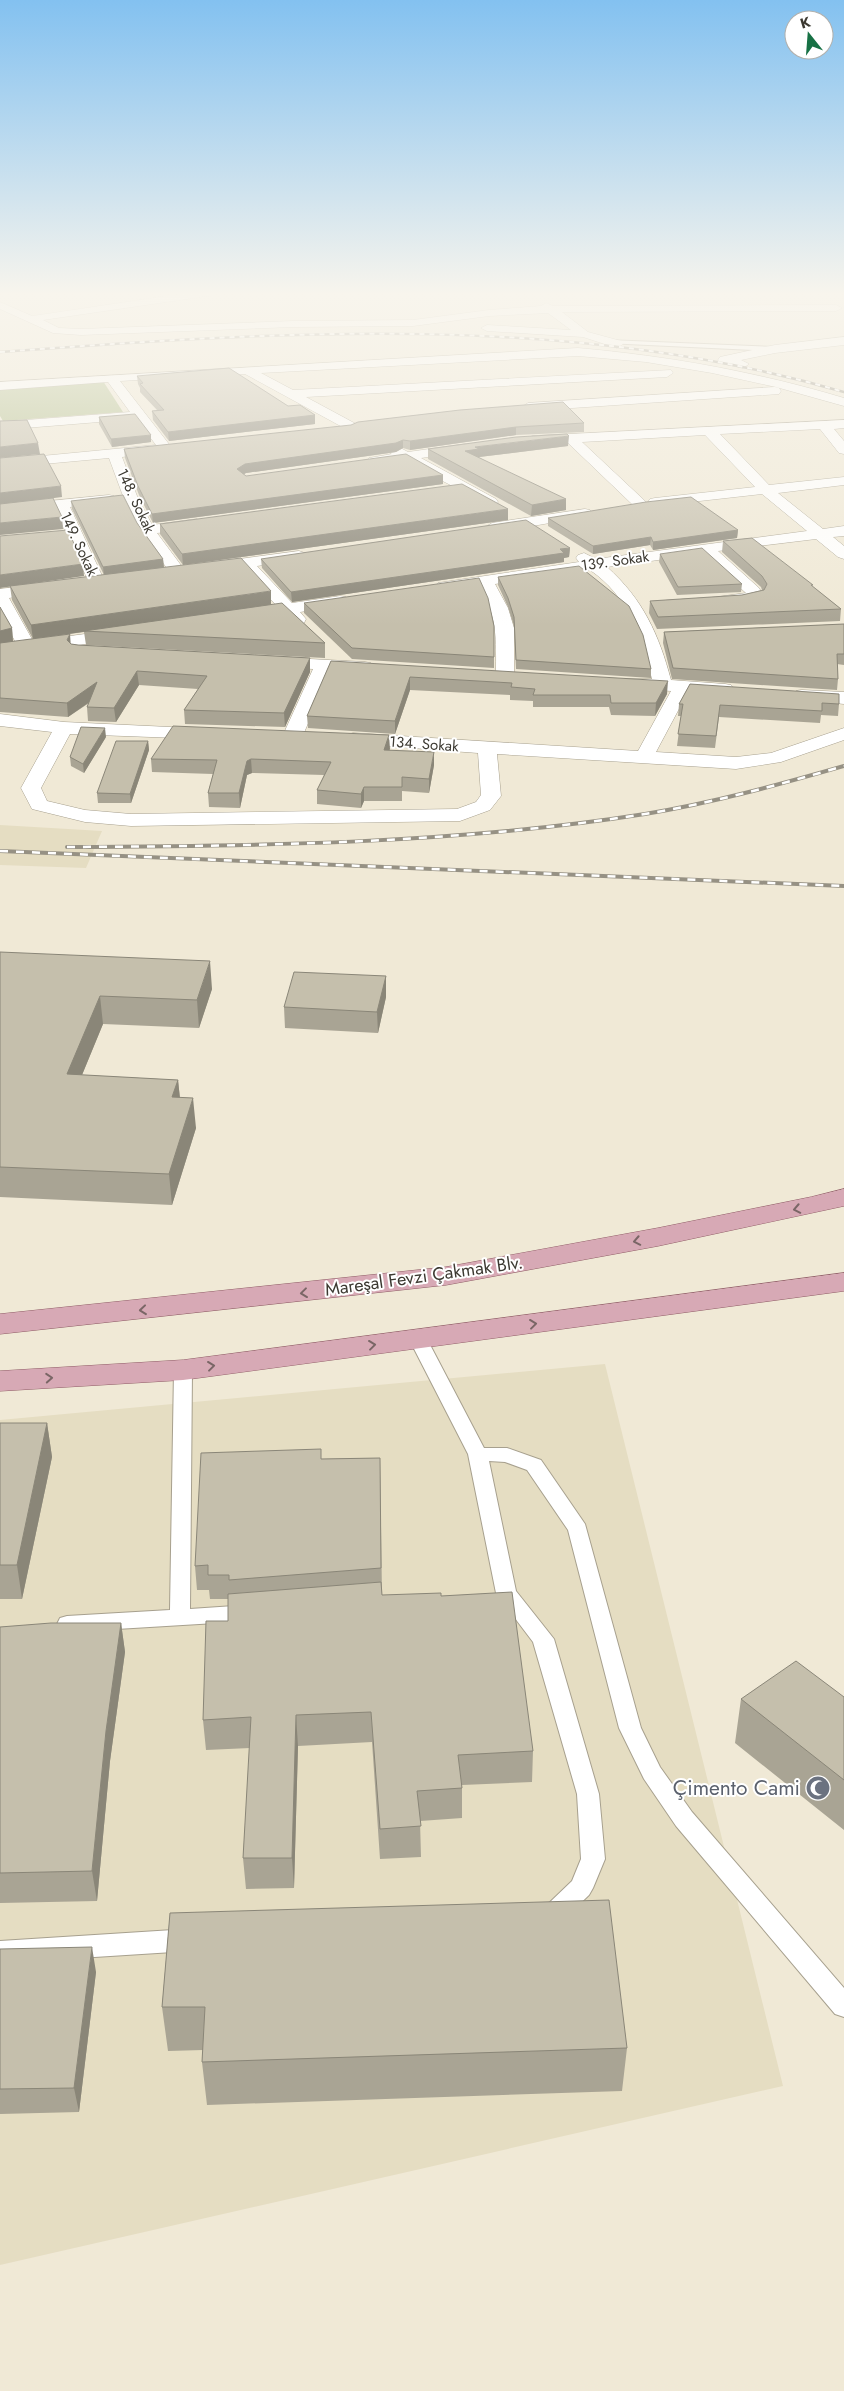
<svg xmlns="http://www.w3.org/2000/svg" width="844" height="2391" font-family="Jost,sans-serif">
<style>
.built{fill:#e5ddc2}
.green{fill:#b2be8c}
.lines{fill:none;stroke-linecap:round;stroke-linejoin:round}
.service-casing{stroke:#a7a08e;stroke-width:2}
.minor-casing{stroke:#a7a08e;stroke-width:1}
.primary-casing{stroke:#905d67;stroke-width:1}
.service{fill:#fff;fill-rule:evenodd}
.minor{fill:#fff;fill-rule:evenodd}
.primary{fill:#d7a9b5;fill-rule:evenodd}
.rail-far1-casing{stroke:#969184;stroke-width:2.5}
.rail-casing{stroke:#969184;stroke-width:4}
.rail-far1{stroke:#fff;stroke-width:2;stroke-dasharray:5;stroke-linecap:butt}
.rail{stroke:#fff;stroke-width:2.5;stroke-dasharray:8;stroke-linecap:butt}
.wall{fill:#a9a494}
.shaded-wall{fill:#8a8678}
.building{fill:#c5bfac;stroke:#8a8678}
.oneway{stroke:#7a6666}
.labels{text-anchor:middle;stroke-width:4;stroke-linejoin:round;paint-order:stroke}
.far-street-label{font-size:15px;fill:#3c3931;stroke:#fff}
.street-label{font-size:18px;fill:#3c3931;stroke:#fff}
.near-worship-label{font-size:21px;fill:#5b616d;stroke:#fff;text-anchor:end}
</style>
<rect width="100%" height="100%" fill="#f0e9d6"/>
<path class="built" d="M0 825 102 831 86 868 0 865Z
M605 1364 783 2086 0 2265V1420Z"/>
<path class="green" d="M103 381 123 412 3 421 0 416V389Z"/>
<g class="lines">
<defs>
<path id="service" d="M608 340 775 347 779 349 775 351 606 343V341Z
M418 1333 424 1335 427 1339 484 1448H507L541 1460 585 1524 641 1728 660 1767 692 1812 844 1988V2017L835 2014 676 1826 644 1779 619 1728 568 1530 527 1470 505 1462 489 1461 516 1591 554 1639 599 1794 605 1859 593 1888 589 1895 564 1919 552 1923 543 1920 540 1913 543 1906 548 1904 572 1881 581 1859 577 1794 533 1642 496 1593 468 1454 409 1339 412 1335Z
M183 1364 189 1366 192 1370 190 1609 249 1605 256 1607 259 1613 256 1619 249 1621 67 1632 60 1630 57 1624 60 1618 67 1616 170 1610 174 1370 177 1366Z
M189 1929 198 1932 201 1940 198 1948 189 1951 0 1963V1941Z"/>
<path id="minor" d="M194 292H219L214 295 43 320 59 328 81 329 293 321 413 320 489 310 541 306 546 303 553 306 836 305 842 308 836 311 562 312 588 332 621 341 623 344 617 348 583 337 487 331 481 328 487 325 571 330 548 313 489 316 413 326 293 327 81 335 53 333 0 309V302L32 316Z
M844 337V345L775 353 741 360 749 364 743 368 720 363 718 360 720 357 775 345Z
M578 348C669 356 757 372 844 398V406L776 387 712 373 646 362 578 356 261 373 293 390 671 370 673 373 667 377 306 397 408 452 465 444 470 445 472 448 470 451 421 458 496 499 498 502 496 505 491 506 404 461 369 464 367 461 369 458 392 454 245 374 120 381 172 448 170 451 122 457 137 496 152 525 197 519 205 524 197 529 157 533 186 572 184 575H172L139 530 123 496 109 458 0 468V460L156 445 136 419 0 430V422L130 412 108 382 0 390V382Z
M775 387 779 388 781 391 779 394 528 411 522 407 528 403Z
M844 420V428L834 429 844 441V454L839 453 820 429 720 434 769 485 844 477V485L778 493 823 529 844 526V536L833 537 844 546V559L838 557 816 539 718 551 759 588 764 597 762 600C749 604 730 608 717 605L715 601 717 597 746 593 702 554 607 567C643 599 659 635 671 680L725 684 731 685 734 689 731 693 725 694 688 692 656 752 736 757 771 753 844 728V740L781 762 736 769 497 754 501 796 490 810 460 821 131 826 85 822 32 809 21 788 52 732 0 726V714L64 722 212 729 214 733 212 737 205 739 70 734 41 788 47 801 85 810 131 814 457 809 476 802 481 795 478 753 346 743 343 739 346 735 353 733 638 751 671 691 630 688 624 687 621 683 624 679H652C642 636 628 596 590 570L495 584 508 608 514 628V675L511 679H499L496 675C496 637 498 620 480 586L444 591 438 589 436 586 438 583 579 562 576 558 578 555 584 553 596 559 807 531 762 494 655 506 650 505 648 502 650 499 655 498 755 487 705 435 582 442 645 501 647 504 640 508 635 507 567 442 532 444 525 440 532 436Z
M109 495 114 496 116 499 114 502 70 507 105 582 103 585H91L89 582 55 509 0 514V506Z
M585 509 590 510 592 513 590 516 492 533 484 528 492 523Z
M299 551 305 553 307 556 305 559 257 566 292 603 340 596 346 597 348 601 346 605 340 606 300 612 306 619 304 623C294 625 291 621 284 614L251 619 245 618 243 614 245 610 276 605 241 569 210 573 204 571 202 568 204 565 210 563Z
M48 583 54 585 56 588 54 591 9 598 33 641 122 629 128 630 131 634 128 638 122 639 0 656V646L16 643 0 613V589Z
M273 657 365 662 371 663 374 667 371 671 331 670 303 735 300 739H286L283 735 313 669 267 666 264 662 267 658Z
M802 690 844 692V704L796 699 793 695 796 691Z"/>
<path id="primary" d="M844 1189V1206L658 1246 446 1285 0 1334V1314L446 1267 658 1228 811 1197Z
M844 1273V1291L183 1380 0 1391V1371L183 1360Z"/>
</defs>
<use href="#service" class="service-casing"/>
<use href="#minor" class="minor-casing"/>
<use href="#primary" class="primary-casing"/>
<use href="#service" class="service"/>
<use href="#minor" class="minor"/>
<use href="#primary" class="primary"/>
<defs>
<path id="rail-far1" d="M0 352C281 331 570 312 844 392"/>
<path id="rail" d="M67 847C260 846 454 844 645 814 712 803 778 785 844 766
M0 851 844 886"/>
</defs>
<use href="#rail-far1" class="rail-far1-casing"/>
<use href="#rail" class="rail-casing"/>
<use href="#rail-far1" class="rail-far1"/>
<use href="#rail" class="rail"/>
</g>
<path class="wall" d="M137 376 288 406 315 415V424L169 441 153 420 152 411 157 410 140 392V388L138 384Z
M99 417 151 442 112 447 99 424Z
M584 423V432L516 435 410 450 403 448 396 452 246 473 244 474 246 476 443 475V484L153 523 139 495 125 458 124 449Z
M568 446 479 457 566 510 531 516 428 459V449Z
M71 501 137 523 163 559 164 568 271 604 325 643V658L86 645 84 632 33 639 12 600 10 586 104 575 72 509Z
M548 518 738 530 737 538 653 550 650 545 593 554 548 526Z
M508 520 183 565 160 534V524Z
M723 541 813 587 841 609 840 621 657 629 649 613 650 601 742 595 762 590 761 587 722 552Z
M570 548 569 557 564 558V562L292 602 262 568 261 559Z
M660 554 742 584 741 592 677 595 659 562Z
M498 577 651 669V678L516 669 514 626 508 607 498 585Z
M304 603 494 657V668L352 659 304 613Z
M0 607 12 628 13 642 71 643V644L78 645 310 658V672L285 727 185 724 184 710 198 689 139 685 116 722 88 721 87 707 89 703 68 717 0 712Z
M844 624V665L837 664 838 679 837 690 672 679 663 643 664 632Z
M331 661 667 694 655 716 611 715 609 707H533V701L510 700V695L410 690 395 734 308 728 307 716Z
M690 684 839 704 838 716 821 715 820 723 719 717 715 748 677 746 681 716H678L679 704Z
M389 735V750L434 765 429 793 402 791V801H364L361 808 317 804V790L324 775 252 773 247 775 240 808 209 807 208 793 213 774 152 772 151 759Z
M106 737 84 773 71 766 70 757Z
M148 741 149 750 131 803H98L97 793Z
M0 952 212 989 199 1028 103 1024 82 1075 178 1080 180 1098 196 1128 172 1205 0 1197Z
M386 976V997L378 1033 285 1028 284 1007Z
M0 1423H47L52 1457 22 1599H0Z
M380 1458 382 1595 441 1596 533 1751 532 1782 462 1785V1818L420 1821 421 1857 380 1859 372 1742 298 1746 294 1888 246 1889 243 1858 250 1748 206 1750 203 1720 228 1621V1599H210L209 1590H197L195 1566 321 1459Z
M121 1623 125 1652 110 1761 97 1901 0 1903V1627Z
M844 1697V1830L735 1743 741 1699Z
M170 1913 627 2048 622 2091 207 2105 202 2062 203 2050 168 2051 162 2007Z
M0 1949 96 1972 79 2112 0 2114Z"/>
<path class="shaded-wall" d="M315 415V424L169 441 168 432Z
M516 427V435L410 450V441Z
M151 435V442L112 447 111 439Z
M569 436 568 446 479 457V460L465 451 475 447Z
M403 440V448L396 452 246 473 237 478V469L245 464Z
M38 443 40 454 0 458V447Z
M443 475V484L153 523 152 514Z
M61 486 62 497 0 505V493Z
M566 499V510L531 516 532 505Z
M508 509V520L183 565 182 554Z
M62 517 63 529 0 535V523Z
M738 530 737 538 653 550V542Z
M651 537 650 545 593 554V546Z
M570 548 569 557 564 558V562L292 602 291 592Z
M163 559 164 568 104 575 103 567Z
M83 564 84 576 0 588V575Z
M271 591V605L33 639 31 625Z
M12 628 13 642 0 644V631Z
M70 634 71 648 67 640Z
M310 658V672L285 727 284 713Z
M137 671 139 685 116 722 114 708Z
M410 677V690L395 734V721Z
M668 681 667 694 655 716 656 703Z
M97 682 98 696 68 717 67 703Z
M105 728 106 737 84 773 83 764Z
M389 735 390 749 384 764V750Z
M148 741 149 750 131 803 130 794Z
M434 752V765L429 793V779Z
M251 759 252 773 247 775 240 808 239 793 247 761Z
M364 787V801L361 808V794Z
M210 961 212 989 199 1028 197 1000Z
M386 976V997L378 1033 377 1012Z
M100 996 103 1024 70 1104 67 1074Z
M178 1080 181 1109 172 1097Z
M193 1098 196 1128 172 1205 169 1174Z
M47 1423 52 1457 22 1599 17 1565Z
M121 1623 125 1652 110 1761 97 1901 92 1871 106 1731Z
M296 1715 298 1746 294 1888 292 1858Z
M92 1947 96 1972 79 2112 74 2088Z"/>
<path class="building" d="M229 368 288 406 300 405 315 415 168 432 152 411 164 410 140 384 143 383 137 376Z
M563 402 584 423 516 427 410 441 403 440 396 443 245 464 237 469 246 476 406 454 443 475 152 514 138 486 124 449 351 425 358 422 460 410Z
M135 414 151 435 111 439 99 417Z
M27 420 38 443 0 447V421Z
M567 434 569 436 475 447 479 449 465 451 566 499 532 505 428 449 516 437Z
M44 454 61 486 0 493V458Z
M462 484 508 509 182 554 160 524Z
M123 495 137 523 163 559 103 567 71 501Z
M691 497 738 530 653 542 651 537 593 546 548 518 646 502Z
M53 498 62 517 0 523V504Z
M526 520 570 548 560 549 564 553 291 592 261 559Z
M68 530 83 564 0 575V536Z
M752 538 813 585H811L841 609 658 617 650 601 742 595 764 590 767 584 762 576 723 541Z
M702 548 742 584 678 587 660 554Z
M241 558 271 591 31 625 10 586Z
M579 566 629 606 643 635 651 669 516 660 514 617 508 598 498 577Z
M479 578 488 598 494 626V657L352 648 304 603Z
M282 603 325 643 84 631Z
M0 607 12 628 0 631Z
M844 624V654H837L838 679 673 668 664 632Z
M70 634 67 640 71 644 78 645 310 658 284 713 184 710 207 676 137 671 114 708 87 707 97 682 67 703 0 698V643Z
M331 661 668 681 656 703H611L610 695H533L535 689 511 687 512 683 410 677 395 721 307 716Z
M690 684 839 694V704L822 703V711L720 705 716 736 678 734 683 704H679Z
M173 726 389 735 384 750 434 752 429 779 402 777V787H364L361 794 317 790 331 762 251 759 247 761 239 793H208L217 760 151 759Z
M81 727 105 728 83 764 70 757Z
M116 741H148L130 794 97 793Z
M0 952 210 961 197 1000 100 996 67 1074 178 1080 172 1097 193 1098 169 1174 0 1167Z
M294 972 386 976 377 1012 284 1007Z
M0 1423H47L17 1565H0Z
M321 1449V1459L380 1458 381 1568 229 1580V1575H208V1565L195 1566 201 1453Z
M381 1582 382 1595 441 1593V1596L512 1592 533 1751 458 1755 462 1788 417 1791 421 1826 380 1829 371 1712 296 1715 292 1858H243L251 1717 203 1720 206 1621H228V1594Z
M51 1623H121L106 1731 92 1871 0 1873V1627Z
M796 1661 844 1697V1780L741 1699Z
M609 1900 627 2048 202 2062 205 2007H162L170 1913Z
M92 1947 74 2088 0 2089V1949Z"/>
<defs><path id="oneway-chevron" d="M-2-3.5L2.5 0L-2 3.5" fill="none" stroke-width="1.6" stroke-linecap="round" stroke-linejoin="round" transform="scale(1.25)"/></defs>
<g class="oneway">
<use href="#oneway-chevron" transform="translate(797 1209) rotate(169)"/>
<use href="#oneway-chevron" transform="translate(637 1241) rotate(169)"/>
<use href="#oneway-chevron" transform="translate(304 1293) rotate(173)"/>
<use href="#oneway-chevron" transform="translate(143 1310) rotate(174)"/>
<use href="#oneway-chevron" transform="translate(533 1324) rotate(-7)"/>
<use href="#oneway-chevron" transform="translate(372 1345) rotate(-7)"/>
<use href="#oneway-chevron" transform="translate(211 1366) rotate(-7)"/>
<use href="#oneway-chevron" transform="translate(49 1378) rotate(-4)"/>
</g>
<linearGradient id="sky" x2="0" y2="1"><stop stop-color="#83c1f0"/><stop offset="0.47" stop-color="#f8f5ed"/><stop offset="1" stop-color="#f8f5ed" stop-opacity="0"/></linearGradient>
<rect width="844" height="626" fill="url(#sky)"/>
<defs>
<symbol id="mosque-disc" viewBox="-11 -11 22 22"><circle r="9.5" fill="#6b7280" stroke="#fff"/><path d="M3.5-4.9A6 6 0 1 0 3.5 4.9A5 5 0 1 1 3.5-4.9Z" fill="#fff"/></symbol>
</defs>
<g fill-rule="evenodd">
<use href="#mosque-disc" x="804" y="1774" width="28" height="28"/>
</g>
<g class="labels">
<g class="far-street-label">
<text transform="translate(136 501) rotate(65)" y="5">148. Sokak</text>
<text transform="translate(79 544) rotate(65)" y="5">149. Sokak</text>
<text transform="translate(615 561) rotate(-8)" y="5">139. Sokak</text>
<text transform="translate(424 744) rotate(4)" y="5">134. Sokak</text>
</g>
<g class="street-label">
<text transform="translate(424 1276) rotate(-8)" y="6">Mareşal Fevzi Çakmak Blv.</text>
</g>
<g class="near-worship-label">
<text x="800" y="1795">Çimento Cami</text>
</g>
</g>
<g transform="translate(809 35) rotate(343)"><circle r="24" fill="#ffffff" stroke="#b1b0ad"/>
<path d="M0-4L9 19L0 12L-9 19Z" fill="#177145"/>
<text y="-8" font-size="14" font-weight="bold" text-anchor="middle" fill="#3c3931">K</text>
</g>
</svg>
